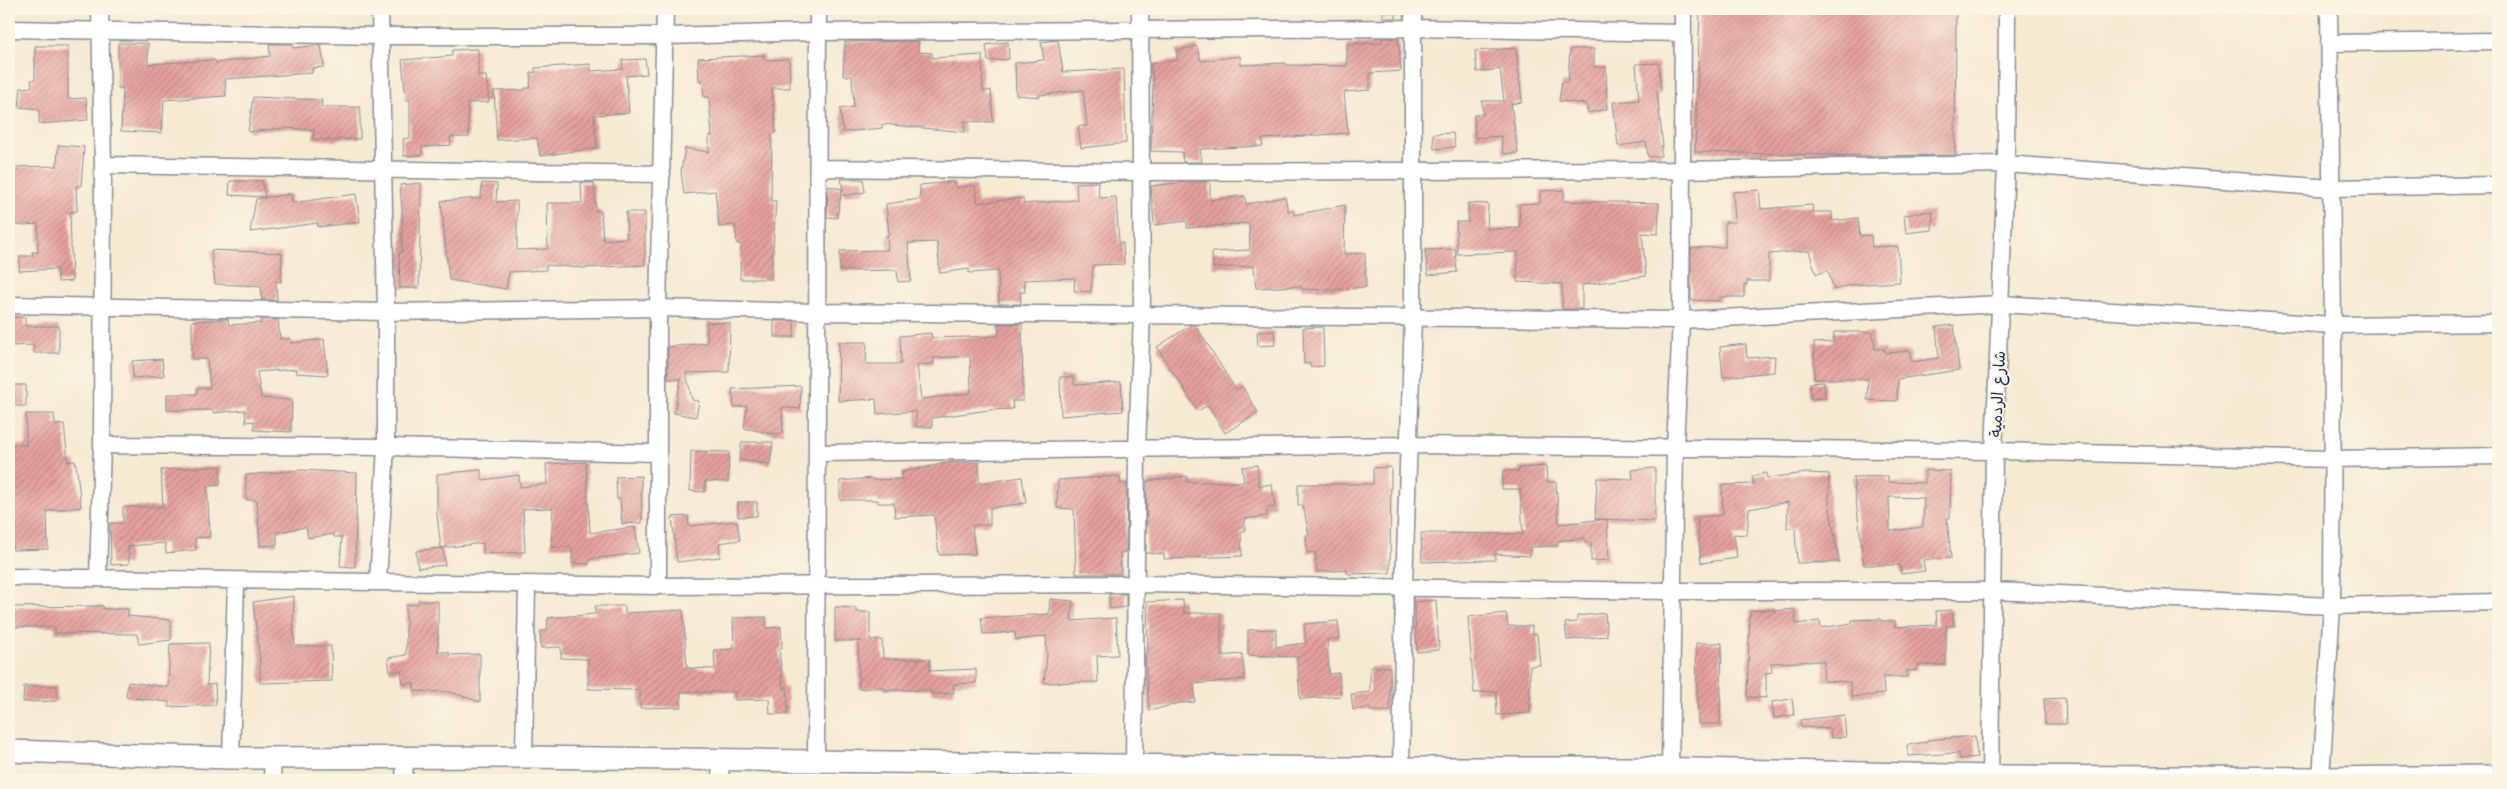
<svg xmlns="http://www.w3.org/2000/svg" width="2507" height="789" font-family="'Architects Daughter','Playpen Sans Arabic',sans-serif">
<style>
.building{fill:url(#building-hatch);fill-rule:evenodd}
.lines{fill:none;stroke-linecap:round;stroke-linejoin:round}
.minor-casing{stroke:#888c98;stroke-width:19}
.tertiary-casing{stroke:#888c98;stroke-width:24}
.minor{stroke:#fff;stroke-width:16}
.tertiary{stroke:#fff;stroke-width:21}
.labels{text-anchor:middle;stroke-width:4;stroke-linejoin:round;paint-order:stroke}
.street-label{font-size:16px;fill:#1b2f5e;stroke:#fcf5e5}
</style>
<defs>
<pattern id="building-hatch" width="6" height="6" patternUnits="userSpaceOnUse" patternTransform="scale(1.25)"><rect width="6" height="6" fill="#e6a29c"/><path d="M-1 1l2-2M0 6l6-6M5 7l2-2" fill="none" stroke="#ba8482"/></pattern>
</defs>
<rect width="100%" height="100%" fill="#fcf5e5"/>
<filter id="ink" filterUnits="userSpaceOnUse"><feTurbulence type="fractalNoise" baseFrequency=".02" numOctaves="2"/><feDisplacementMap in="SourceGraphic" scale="10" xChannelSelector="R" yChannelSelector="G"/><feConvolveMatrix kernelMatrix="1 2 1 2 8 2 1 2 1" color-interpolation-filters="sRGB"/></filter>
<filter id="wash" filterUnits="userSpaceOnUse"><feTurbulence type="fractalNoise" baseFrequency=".0096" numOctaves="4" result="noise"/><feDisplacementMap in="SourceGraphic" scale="20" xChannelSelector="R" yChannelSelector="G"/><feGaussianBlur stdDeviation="1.12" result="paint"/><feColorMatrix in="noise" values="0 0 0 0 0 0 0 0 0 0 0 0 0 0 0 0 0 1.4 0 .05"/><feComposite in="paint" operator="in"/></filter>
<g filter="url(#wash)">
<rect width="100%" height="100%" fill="#f5ead2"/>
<g id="blocks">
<path class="building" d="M1383 9H1395L1396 18H1383Z
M1700 9H1956L1955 155 1871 156 1695 152Z
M1382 38H1398L1401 71 1370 73V90L1344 92 1348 133 1262 139 1263 146 1200 149 1202 162H1183L1182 152 1151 151 1153 82 1151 64 1178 60 1176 51 1197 46 1201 61 1240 56 1241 65 1286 63V65L1347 66V44L1382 43Z
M1058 40 1063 72 1124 69 1126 143 1081 148 1078 126H1087L1083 90 1040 95V97L1016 95 1015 63 1044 60 1041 42Z
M918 41V52L932 53V58L982 55 983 92 991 90 993 122 964 121 965 132 882 124V128L843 132 840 109 854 107 852 76H843L845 42Z
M1008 42 1009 59 988 61 986 45Z
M118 43H148V64L215 60 216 63 270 56 269 44H292L293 48 321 45 324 67 312 68V73L225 79 226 96 164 100 162 133 121 131 123 88H118Z
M35 46H68V99L86 98 88 120 39 124V109L19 107 21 88 32 87 31 80H35Z
M1516 48 1522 102 1511 104 1518 153 1503 154 1501 136 1475 138 1474 115 1483 114 1482 101H1504L1500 69 1477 72 1475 51Z
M478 49V76H486L489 102 467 103 469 137H450L451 145 422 147V155L404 156 403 139 410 138V100H406L402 60 452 56V50Z
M1570 49H1594V67H1606L1607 109 1588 113 1586 104 1559 101 1562 82H1568Z
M764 55V60L789 59 790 88H772L776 133 772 134 771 201H776L771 279H740L741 244H737L735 225 719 227 715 191 684 194 681 171 685 148 709 152V136H712L709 97H704L702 80 699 81 698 58Z
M645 59 647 74 626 76 629 113 594 115 597 148 540 156 537 138 497 140 494 91 525 90V88H530L531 72 535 73V68L590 64 591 71 623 69 622 60Z
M1659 63 1661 91H1657L1663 146H1661V156L1648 157 1646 142 1618 146 1613 102 1639 100 1636 64Z
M253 97 322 100 321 107H360V139H338V141L313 139 314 130 286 128 248 132Z
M1453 133 1455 147 1434 149 1433 134Z
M58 145 84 147 81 186H76L77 211 70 212 72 281 58 282 57 269 19 271 20 256H33L32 252H38V224L9 226V167L57 166Z
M841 179H863L865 192 844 196Z
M230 181H262L265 197 229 195Z
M954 182 956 188 975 185 978 203 1023 198V204L1077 200 1076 183 1098 182 1099 198 1116 197 1119 243H1123L1124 264 1093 265 1091 292 1074 291 1075 278 1024 280 1025 292H1020L1021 304H999L998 271 969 273V269L940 273 937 242 908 243 911 281 898 282 897 270 840 271V251L888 250 887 235H889L886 204 920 199V185Z
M1185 182H1210V200L1245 196 1246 204 1285 197 1288 211 1293 210 1294 215 1345 205 1344 254 1365 253 1366 287 1331 290 1301 289V286L1256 288 1254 266 1213 268 1212 252 1250 250 1249 223 1187 228V221L1154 225 1151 186Z
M421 183 419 288H400L399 252H402V208L400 185Z
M482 183 497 184 496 202 517 201V250L548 249 547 203H582L581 183H594L596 211H601L603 240 627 238 626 212H645V265L583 268 546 265V270L509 272 506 289 449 280 441 201 481 198Z
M828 186 842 189 837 218 827 217Z
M1564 190V201L1659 203 1658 234 1642 233 1646 276 1582 285V309H1562V284L1517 282 1518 252 1457 254 1456 222H1468V203L1488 204 1487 229 1520 228 1519 204 1540 203V191Z
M1759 190 1761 209 1812 205 1813 212H1832V221L1858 218 1860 236 1871 235 1872 247 1898 246 1900 282 1850 285 1834 290 1828 271 1816 274 1809 251H1801L1769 254V281H1747V285H1744V297H1720V301L1691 300V248L1725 247V222H1735L1733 192Z
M291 194 292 203 356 194 360 222 318 227V223L250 232 256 199Z
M1933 211 1932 230 1906 233 1904 215Z
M1455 249 1457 272 1428 275 1425 250Z
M211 250 282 253 281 282 276 281 277 300H262L261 286 215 284Z
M9 317H25V326H59V353H34V345L9 346Z
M228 319 229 325 261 323V320H278L280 339H291V343L324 339 328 375 296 373 297 369 257 372 261 398 292 400 291 432 254 430V421L246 422 245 410 213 413V410H167V394H197V388H210L207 359H192V321Z
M774 321H794V337H774Z
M707 322 730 323 729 372 686 373 692 400 699 401 696 417 674 413 681 379H668V347L707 343Z
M998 324H1022L1023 401H1012L1013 409 989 410 932 418V427H916V411L877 414 876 399 838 401 839 342H867L866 364H901L900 336 931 333 932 338 999 336ZM970 356 971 393 921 399 917 365 934 364 933 358Z
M1191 325 1196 326 1236 390 1242 386 1258 413 1225 433 1208 405 1198 411 1157 347Z
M1954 325 1959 370 1898 379 1897 401 1867 400 1868 379H1814V343L1833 342 1834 332H1873L1875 349H1885V353L1910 351 1911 362 1939 358 1936 327Z
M1323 327 1324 366 1310 367V363L1304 364 1303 328Z
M1274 331 1275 345 1258 346 1257 332Z
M1746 344 1747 358 1775 356 1774 372 1723 377 1720 347Z
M162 359 164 376 133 378 132 361Z
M1060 377H1074V385L1121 382 1123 411 1061 416Z
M1824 382 1825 398 1811 399 1810 383Z
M9 385H26V406H9Z
M801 386 800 409 782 407 783 433 774 434 744 428 747 406 734 407 732 389Z
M26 414H54L55 425 64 424 68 462 75 461 77 471 81 507 47 511 48 549 13 550 9 507V445H26Z
M742 442H773L770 464 739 460Z
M691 451 729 452 728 482 705 481V492L690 491Z
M586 462 590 533 635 527 639 553 590 559 589 564 572 563V547H551L553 508 523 509 525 552 483 554V543L441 548 437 515V474L481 470 482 480 519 475 520 487 547 484 546 464Z
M952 462H979V483L1022 477 1026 503 990 508V525H972L975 554 939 555 934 515 895 517 894 503H878V500H840V481L872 478V480L902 479V472Z
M1257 465 1259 486 1272 484 1275 507 1267 508V516L1245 519V531H1241L1242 556 1164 559V554L1146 553 1147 481 1187 476V482H1244L1242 467Z
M221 466 220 485 207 486 210 537 195 538 196 550 166 553 165 543 128 546 129 564 111 565 110 523H123V507H163L161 470Z
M1546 466 1547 482H1556L1559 524 1607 519 1609 560 1591 561V543H1585V538L1558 541V546L1530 547V556L1495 554V560L1422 562 1421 533 1523 534 1520 489H1502L1503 471H1519V468Z
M1391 467 1390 573 1348 574 1347 570 1317 572 1315 552 1307 553 1306 535H1309L1303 505H1298V484H1373V468Z
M1655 468V521L1595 519 1597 478 1633 479 1632 470Z
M301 470 357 473 355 567 340 566 342 537H334L333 534 308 538 306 527 277 532V545L260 546 257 500H246V475Z
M1925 470 1951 471 1950 518H1947L1951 558 1923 560 1925 571 1901 574 1900 565H1864L1853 477 1888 476V482L1925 483ZM1889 497 1924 498 1923 527 1890 531Z
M1766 473 1767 478 1806 473 1829 474V503L1839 562 1797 563 1795 528H1787L1788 502 1749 509 1747 535 1734 534 1737 558 1701 563 1697 517 1723 515 1722 485 1754 484 1752 476Z
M641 476 642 523 622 524 620 499H617L616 477Z
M1120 476V484H1127L1126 552H1120L1121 574H1076L1074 509 1057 508 1058 480Z
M738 502H757V516L738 517Z
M688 516 689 526 737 521 740 540 719 543 720 557 677 562 672 517Z
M443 548 445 565 418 568 416 551Z
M1109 594H1126V607L1110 609Z
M294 596 293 622 295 646H331L332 681 260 683V662L253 602Z
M1050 599 1073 601 1071 621 1116 618 1118 655 1097 656 1098 682 1044 683 1047 655 1046 636 1016 640 1015 632 983 634 981 618 1049 614Z
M1183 600 1184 613H1221V656L1242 654 1245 679 1194 684 1195 702 1180 703 1149 711 1145 655H1148L1147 602Z
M1436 600 1439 650 1417 652 1414 602Z
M418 601H438V652H449V655L480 654V702L450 692 414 691V683L403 684 401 671 390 672 388 658 406 655V605L418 604Z
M103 606V609H128V616L171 620V640L139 644 137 634 55 633V627H9V607Z
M595 606H625V613L683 610 687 668 715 669 714 650 734 649 733 618 766 617V628L781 627 782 649H779L783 688 787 687 788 714H770L769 699 735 700V692H681V707L640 708V690L588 689V659L561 658V647L541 648 540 631H547L548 618 595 614Z
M835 607 856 608V612H870V640H882L883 659H930V671L976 669V683L953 684 954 693 931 694V690H884L883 687 859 689 858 642 862 641H835Z
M1774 609V611L1795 609 1796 624 1820 621 1821 628 1852 623V620L1881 619V621H1895V627L1937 625 1936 611 1952 610 1954 626H1946V665H1917V670L1907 671V677H1883L1884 694 1852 697 1850 682 1823 681 1824 661 1771 663 1772 672 1766 673V698L1747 697 1750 611Z
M1506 613 1508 626H1532V634H1537L1540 665 1530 666V713L1497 715 1496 691 1474 693 1468 617Z
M1605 613 1607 636 1567 640 1565 623 1577 622V616Z
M1338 621 1340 638 1327 640 1329 674 1339 673 1341 696 1300 699 1297 657 1248 655V630L1276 629V647L1306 643 1304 624Z
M209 643 207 685 215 684 216 705 169 707V702L126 697 128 682 168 687 170 644Z
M1696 643H1722L1720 724H1698Z
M1370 667H1390V711H1370V708L1353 710 1351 694 1370 692Z
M24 686H57V701L23 702Z
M2065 698 2066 724H2045L2044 699Z
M1792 699 1794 715 1774 718 1772 702Z
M1844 715 1846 737 1831 738 1830 729 1801 727 1800 720Z
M1975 736 1977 757 1960 759 1959 753 1908 756 1907 745 1927 742V740Z"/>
</g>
</g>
<g filter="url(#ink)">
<use href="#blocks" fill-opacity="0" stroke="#888c98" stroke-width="1"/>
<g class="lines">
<defs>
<path id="minor" d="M9 29 379 36H665L818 32 1412 28 1682 33
M2329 43 2498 41
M103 165 662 174
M819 168 1141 172 1681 170 2006 164 2331 188 2498 185
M9 305 386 312 658 308 817 312 1681 320 2001 304 2333 325 2498 323
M102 445 386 447 657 453
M817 453 1408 445 1994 451 2332 459 2498 456
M9 577 658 586 1137 584 1672 591H1994L2332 606 2498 602
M98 577 102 445 103 165 100 9
M378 582 386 447V312L380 9
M658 586V308L665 9
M524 757 527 584
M231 758 236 582
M816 761 818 9
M1134 765 1137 449 1142 314 1140 9
M1401 768 1404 586 1413 317V9
M1670 769 1675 448 1681 320 1683 9
M2321 778 2332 606 2333 325 2329 9
M272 780 273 756
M404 780 405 758
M720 780 721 761
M1990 780 1994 451 2006 164 2007 9"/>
<path id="tertiary" d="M9 751 231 758 524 757 1340 768H1652L1990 776 2321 778 2498 776"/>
</defs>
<use href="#minor" class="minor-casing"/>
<use href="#tertiary" class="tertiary-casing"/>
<use href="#minor" class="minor"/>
<use href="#tertiary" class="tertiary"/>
</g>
</g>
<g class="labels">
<g class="street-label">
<text transform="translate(1997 394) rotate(-87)" y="6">شارع الردمية</text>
</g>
</g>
<rect width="2507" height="789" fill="none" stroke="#fcf5e5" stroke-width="30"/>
</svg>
